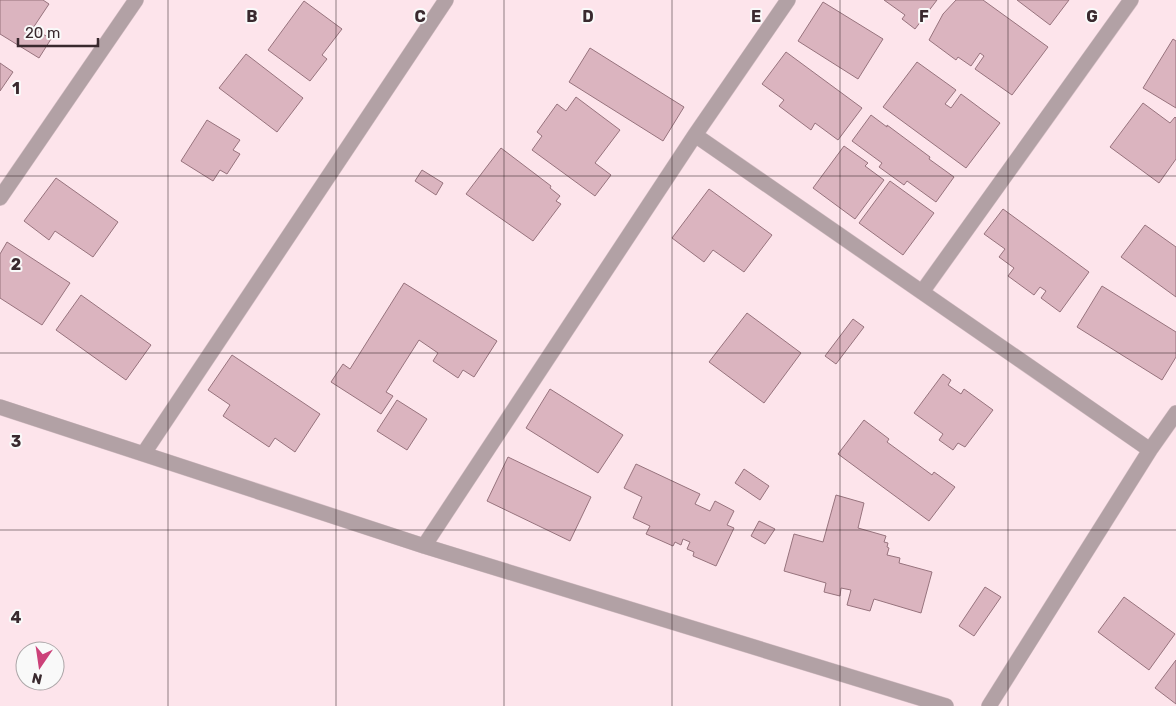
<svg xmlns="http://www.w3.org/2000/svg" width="1176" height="706" font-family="Rubik,sans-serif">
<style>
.building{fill:#dbb4bf;stroke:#97737d}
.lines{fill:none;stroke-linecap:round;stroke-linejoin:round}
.minor-casing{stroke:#dac2c9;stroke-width:16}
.minor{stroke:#b2a1a5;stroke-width:15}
.grid{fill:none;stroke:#39292e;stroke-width:1;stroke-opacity:0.55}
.grid-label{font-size:16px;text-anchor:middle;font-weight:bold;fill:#39292e;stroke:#f9f9f9;stroke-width:4;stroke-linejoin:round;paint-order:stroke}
</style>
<rect width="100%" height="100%" fill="#fde4eb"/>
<path class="building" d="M0 0H43L49 4 33 28 51 39 39 58 0 34Z
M884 0H937L915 29 902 19 905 15Z
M956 0H983L1048 47 1012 95 975 69 984 56 980 53 971 66 958 57 956 60 929 40 943 14Z
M1017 0H1069L1050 25Z
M304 1 342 29 322 55 327 59 310 81 268 50Z
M823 2 883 39 858 79 798 41Z
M1173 39 1176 41V108L1143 88Z
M590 48 684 107 663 141 569 82Z
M786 52 862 108 838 140 815 123 811 130 779 106 784 100 762 84Z
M246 54 303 98 277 132 219 88Z
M917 62 956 90 945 104 951 108 961 94 1000 123 966 168 883 107Z
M0 63 13 72 0 91Z
M576 97 620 130 595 163 611 175 595 196 532 150 542 136 537 132 557 104 566 111Z
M1143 103 1170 123 1175 117 1176 118V159L1159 183 1110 147Z
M871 115 887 127V125L930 157 929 159 954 177 936 202 907 181 904 185 879 167 882 163 852 141Z
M207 120 240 140 233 150 240 154 227 174 220 170 213 181 181 161Z
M844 146 868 163 865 166 884 180 855 219 813 188Z
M501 148 551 186 550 188 560 196 556 201 561 204 533 241 466 194Z
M422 170 443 183 436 195 415 181Z
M56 178 118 222 93 257 55 231 49 240 24 221Z
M890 181 934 213 903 255 859 223Z
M709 189 772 235 744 272 713 250 704 262 672 238Z
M1003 209 1089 272 1060 312 1041 298 1046 291 1040 287 1034 295 1008 276 1014 268 999 257 1005 249 984 234Z
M1145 225 1176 247V297L1121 257Z
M7 242 70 283 42 325 0 298V254Z
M404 283 497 341 474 377 463 370 458 378 433 361 438 353 419 340 386 392 393 396 381 414 331 382 343 364 350 369Z
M1102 286 1176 332V357L1162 380 1077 327Z
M81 295 151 345 126 380 56 330Z
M747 313 801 353 764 403 709 362Z
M853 319 864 327 836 364 825 356Z
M232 355 320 414 295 452 275 438 269 447 223 416 230 405 208 390Z
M943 374 951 380 948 385 961 394 964 389 993 410 965 447 958 443 953 450 939 440 943 434 914 413Z
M550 389 623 435 598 473 526 428Z
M397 400 427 419 407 450 377 431Z
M864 420 889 439 887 442 932 475 934 472 955 487 929 521 838 454Z
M508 457 591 497 570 541 487 501Z
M636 464 700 494 695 504 710 511 715 501 734 511 727 525 734 528 716 566 693 556 694 552 687 549 690 542 683 539 681 545 675 542 673 546 646 534 650 526 633 518 642 497 624 488Z
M744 469 769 486 760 500 735 483Z
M836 495 864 503 858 528 886 536 884 542 888 543 887 547 889 548 887 555 900 558 899 563 932 572 921 613 874 599 870 611 847 605 851 590 841 588 840 596 824 592 826 583 784 571 794 534 823 542Z
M759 521 775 529 765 544 751 536Z
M985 587 1001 597 974 636 959 626Z
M1124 597 1175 634 1149 670 1098 632Z
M1176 660V704L1155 688Z"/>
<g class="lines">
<defs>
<path id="minor" d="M695 135 1150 450
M0 198 136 0
M922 292 1131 0
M0 407 424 546 946 706
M144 453 446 0
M424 546 695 135 788 0
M989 706 1150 450 1176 413"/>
</defs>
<use href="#minor" class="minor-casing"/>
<use href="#minor" class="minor"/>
</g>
<path class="grid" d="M168 0V706M336 0V706M504 0V706M672 0V706M840 0V706M1008 0V706M0 176H1176M0 353H1176M0 530H1176"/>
<g class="grid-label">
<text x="252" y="22">B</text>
<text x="420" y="22">C</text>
<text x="588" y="22">D</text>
<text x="756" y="22">E</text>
<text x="924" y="22">F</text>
<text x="1092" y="22">G</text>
<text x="16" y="94">1</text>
<text x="16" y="270">2</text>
<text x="16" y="447">3</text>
<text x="16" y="623">4</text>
</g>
<g transform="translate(40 666) rotate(193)"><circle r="24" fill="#f9f9f9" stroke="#aca6a8"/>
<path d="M0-4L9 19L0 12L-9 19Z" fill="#cc4179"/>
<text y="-8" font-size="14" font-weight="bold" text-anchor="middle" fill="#39292e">N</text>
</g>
<path d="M18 38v8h80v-8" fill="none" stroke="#39292e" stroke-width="2.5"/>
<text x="25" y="38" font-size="15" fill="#39292e" stroke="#f9f9f9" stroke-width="4" paint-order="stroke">20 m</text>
</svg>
